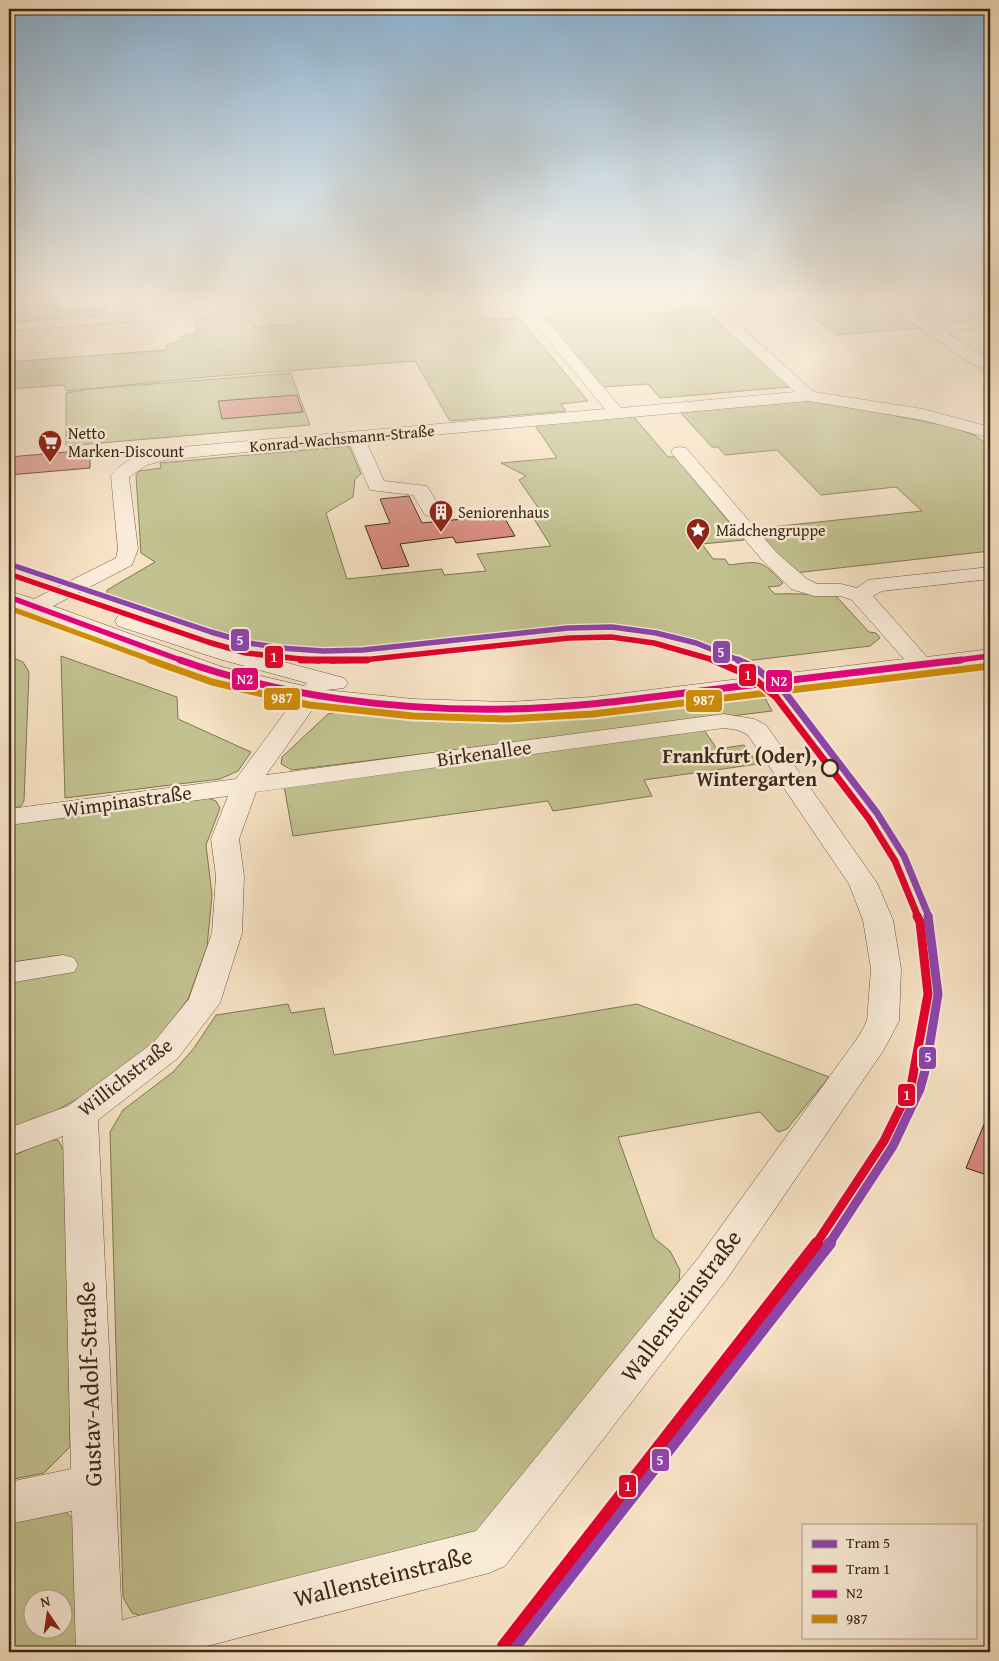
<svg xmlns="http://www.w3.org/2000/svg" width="999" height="1661" font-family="'Gentium Book Plus',serif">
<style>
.green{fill:#c2c290;stroke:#7e7654;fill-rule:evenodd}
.building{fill:#da8d81;stroke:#3b2918}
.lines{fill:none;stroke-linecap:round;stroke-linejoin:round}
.minor-casing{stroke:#6a5743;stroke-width:1}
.minor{fill:#faecd9;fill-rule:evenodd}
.bus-1-far1-casing{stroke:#faecd9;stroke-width:8}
.bus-1-casing{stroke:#faecd9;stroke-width:11}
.bus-2-far1-casing{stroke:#faecd9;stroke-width:8}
.bus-2-casing{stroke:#faecd9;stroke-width:11}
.bus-1-far1{stroke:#e5007d;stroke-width:5.5}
.bus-1{stroke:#e5007d;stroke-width:7}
.bus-2-far1{stroke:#d18d05;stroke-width:5.5}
.bus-2{stroke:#d18d05;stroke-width:7}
.tram-1-far3-casing{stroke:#faecd9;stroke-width:8}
.tram-1-far2-casing{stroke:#faecd9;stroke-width:11}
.tram-1-far1-casing{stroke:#faecd9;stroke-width:13}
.tram-1-casing{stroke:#faecd9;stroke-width:16}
.tram-2-far3-casing{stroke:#faecd9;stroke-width:8}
.tram-2-far2-casing{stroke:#faecd9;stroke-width:11}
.tram-2-far1-casing{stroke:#faecd9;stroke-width:13}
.tram-2-casing{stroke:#faecd9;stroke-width:16}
.tram-1-far3{stroke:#8e44ad;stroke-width:5.5}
.tram-1-far2{stroke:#8e44ad;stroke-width:7}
.tram-1-far1{stroke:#8e44ad;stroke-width:9}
.tram-1{stroke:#8e44ad;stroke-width:12}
.tram-2-far3{stroke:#e4002b;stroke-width:5.5}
.tram-2-far2{stroke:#e4002b;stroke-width:7}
.tram-2-far1{stroke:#e4002b;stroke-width:9}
.tram-2{stroke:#e4002b;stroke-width:12}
.stop-dot{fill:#faecd9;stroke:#3b2918;stroke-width:2.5}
.labels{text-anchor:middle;stroke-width:5;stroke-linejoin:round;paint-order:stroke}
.far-poi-label{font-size:16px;fill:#3b2918;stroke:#faecd9;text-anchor:start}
.far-street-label{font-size:16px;fill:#3b2918;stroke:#faecd9}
.street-label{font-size:20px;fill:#3b2918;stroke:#faecd9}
.stop-label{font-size:20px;font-weight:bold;fill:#3b2918;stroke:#faecd9;text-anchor:end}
.near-street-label{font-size:24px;fill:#3b2918;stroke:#faecd9}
.line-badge{stroke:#faecd9;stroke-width:2}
.badge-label{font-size:14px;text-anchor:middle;font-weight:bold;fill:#fff}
</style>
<rect width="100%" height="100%" fill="#f7e2c4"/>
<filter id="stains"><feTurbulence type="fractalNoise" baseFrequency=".004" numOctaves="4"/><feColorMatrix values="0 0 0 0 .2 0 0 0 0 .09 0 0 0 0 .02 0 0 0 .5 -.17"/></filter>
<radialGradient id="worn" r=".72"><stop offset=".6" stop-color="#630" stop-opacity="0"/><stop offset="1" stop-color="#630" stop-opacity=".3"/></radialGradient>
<path class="green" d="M9 302H137L110 304 103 316 9 323Z
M331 302H475L487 320 519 318 588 401 561 404 566 411 450 421 415 361 207 377 67 391 63 385 9 389V362L166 350V345L182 340 183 335 196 334 195 320 247 309 255 327 294 324 297 321 306 320 309 306Z
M588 302H635L647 314 706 310 790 387 660 398 648 384 603 387 545 319 554 314 566 312 561 305Z
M794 302H884L921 328 836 335Z
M291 373 310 425 66 446V393L90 389Z
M825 399V404L845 406 952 427 976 436 990 447V551L794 573 752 529 922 511 896 487 821 495 777 450 725 455 718 447H712L680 412Z
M633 416 668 457H675L744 540 702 544 713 559H725L729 565C762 561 760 559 783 583L779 586 768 587 775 594C795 593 814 595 835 595L869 632 876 633 880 638 870 646 746 661 704 643 681 636 648 629 592 625 557 626 365 648 309 649 273 645 225 634 107 594V590L155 562 141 553 136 475 139 471 161 468 160 463 349 446 361 474 355 479 353 497 326 513 347 579 442 569 444 575 486 571 477 554 551 546 529 511 539 509 519 480 526 476 501 463 557 458 534 424Z
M9 656 23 662 29 672 24 801 21 806 9 810Z
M61 656 177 697 178 719 251 752 238 771 220 779 65 798Z
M765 698 772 711 292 770 281 764 282 757 328 714 338 712C395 717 452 724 509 722 594 719 680 708 765 698Z
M704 730 717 749 744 745 758 764 644 780 652 796 553 811 548 801 293 836 284 786Z
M205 797 216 801 220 808 206 845 212 895 207 947 188 999 153 1046 111 1080 52 1113 9 1130V978L71 969 70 959 9 967V824Z
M288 1004 291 1013 324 1008 334 1055 637 1004 829 1077 787 1129 778 1132 760 1112 618 1137 654 1238 670 1251 680 1270 679 1281 492 1517 463 1543 145 1617 132 1613 123 1597 110 1132 123 1110 173 1072 194 1048 216 1015Z
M47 1140H58L67 1157 70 1447 44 1473 9 1480V1158Z
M59 1506 80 1525 82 1652H9V1517ZM32 1598H62V1628H32Z"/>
<path class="building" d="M297 395 303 412 222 419 218 401Z
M90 450V468L9 475V457Z
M409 496 422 523 503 515 515 536 456 543 453 537 400 544 409 566 382 569 365 526 390 523 380 499Z
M990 1110V1176L966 1168Z"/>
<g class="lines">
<defs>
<path id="minor" d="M215 302H238L236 305 195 317 9 331V323L194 309Z
M697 302H713L814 392 923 409 990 427V438L923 420 809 401 366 441 384 481 427 486 442 511 439 515 432 517 425 515 413 495 370 490 349 442 165 460 147 465 129 477 138 549 132 565 53 606 222 667 304 686 307 683 219 659 118 626 115 621 118 616 126 614 134 616 235 649 344 678 348 683 344 688 326 690 413 699 507 702 592 697 904 659 852 600 841 596H814L791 589 763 561 674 456 671 452 674 448 680 447 686 448 777 553 807 579 817 584H841L857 588 868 580 876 579 990 567V579L882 591 873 596 927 657 990 649V663L592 711 507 716 413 713 317 703 266 775 724 714 754 719 766 725 877 883 893 920 901 969 899 1021 883 1051 727 1279 505 1566 489 1573 184 1652H76L72 1511 9 1524V1482L71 1469 63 1136 9 1156V1128L68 1106 154 1042 189 999 212 933 216 876 211 839 228 796 9 825V809L236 779 295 699 206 677 9 604V591L34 599 116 558 118 549 111 476C126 454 157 451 182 447L605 409 528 316 526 313 528 310H538L621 408 795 392ZM724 728 738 730 748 735 849 884 863 920 871 969 867 1021 859 1036 699 1257 476 1531 122 1620 98 1120 178 1058 220 1003 242 933 244 876 239 839 256 792Z
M883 302H900L937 327 952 322 990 318V326L959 330 957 332 948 334 990 360V371L972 364Z
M63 955 74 958 78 965 74 972 9 983V963Z"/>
</defs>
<use href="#minor" class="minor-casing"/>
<use href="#minor" class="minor"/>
<defs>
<path id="bus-1-far1" d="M9 597 183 661
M950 661 990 656"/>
<path id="bus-1" d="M180 660C283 697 398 711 507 709 580 708 652 697 725 688 803 679 882 669 961 660"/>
<path id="bus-2-far1" d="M9 608 154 661"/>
<path id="bus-2" d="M150 660 212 682 309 705 413 716 507 719 593 714 990 666"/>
</defs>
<use href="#bus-1-far1" class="bus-1-far1-casing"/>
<use href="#bus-1" class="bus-1-casing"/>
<use href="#bus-2-far1" class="bus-2-far1-casing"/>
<use href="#bus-2" class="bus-2-casing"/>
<use href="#bus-1-far1" class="bus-1-far1"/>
<use href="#bus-1" class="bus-1"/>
<use href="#bus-2-far1" class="bus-2-far1"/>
<use href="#bus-2" class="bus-2"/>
<defs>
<path id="tram-1-far3" d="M9 564 211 632 249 643 281 648 323 651 363 650 568 628 612 627 656 633 696 643 741 661"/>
<path id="tram-1-far2" d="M738 660 757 669 783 690 877 813 904 856 929 917"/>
<path id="tram-1-far1" d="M829 1244 893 1146 920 1089 926 1067 938 994 928 916"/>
<path id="tram-1" d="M511 1652 830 1243"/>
<path id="tram-2-far3" d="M9 574 208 642 246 653 319 661
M331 661 363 660 569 638 611 637 654 643 717 661"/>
<path id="tram-2-far2" d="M301 660H367
M713 660 752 677 776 697 869 819 895 861 918 917"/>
<path id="tram-2-far1" d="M816 1244 884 1141 911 1086 928 994 920 922 917 916"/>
<path id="tram-2" d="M503 1646 817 1243"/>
</defs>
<use href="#tram-1-far3" class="tram-1-far3-casing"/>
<use href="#tram-1-far2" class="tram-1-far2-casing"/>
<use href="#tram-1-far1" class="tram-1-far1-casing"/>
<use href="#tram-1" class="tram-1-casing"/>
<use href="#tram-2-far3" class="tram-2-far3-casing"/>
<use href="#tram-2-far2" class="tram-2-far2-casing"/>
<use href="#tram-2-far1" class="tram-2-far1-casing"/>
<use href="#tram-2" class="tram-2-casing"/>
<use href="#tram-1-far3" class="tram-1-far3"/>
<use href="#tram-1-far2" class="tram-1-far2"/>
<use href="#tram-1-far1" class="tram-1-far1"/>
<use href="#tram-1" class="tram-1"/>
<use href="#tram-2-far3" class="tram-2-far3"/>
<use href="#tram-2-far2" class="tram-2-far2"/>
<use href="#tram-2-far1" class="tram-2-far1"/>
<use href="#tram-2" class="tram-2"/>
</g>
<linearGradient id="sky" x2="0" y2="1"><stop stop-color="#8cb6d8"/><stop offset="0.56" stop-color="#fbf2e4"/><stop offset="1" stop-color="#fbf2e4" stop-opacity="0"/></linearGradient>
<rect width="999" height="535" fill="url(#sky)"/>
<defs>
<symbol id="supermarket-pin" viewBox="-11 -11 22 30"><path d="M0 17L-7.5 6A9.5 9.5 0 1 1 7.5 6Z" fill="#8f2418" stroke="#faecd9"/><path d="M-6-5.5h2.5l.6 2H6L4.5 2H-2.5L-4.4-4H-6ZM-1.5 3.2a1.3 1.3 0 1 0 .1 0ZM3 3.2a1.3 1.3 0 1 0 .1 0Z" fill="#fff"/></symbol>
<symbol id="building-pin" viewBox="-11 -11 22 30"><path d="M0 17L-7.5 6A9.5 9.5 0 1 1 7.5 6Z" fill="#8f2418" stroke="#faecd9"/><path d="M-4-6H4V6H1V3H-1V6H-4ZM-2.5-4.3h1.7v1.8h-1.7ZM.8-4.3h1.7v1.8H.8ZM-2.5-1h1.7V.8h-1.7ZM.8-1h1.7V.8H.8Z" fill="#fff"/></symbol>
<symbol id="sight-pin" viewBox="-11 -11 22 30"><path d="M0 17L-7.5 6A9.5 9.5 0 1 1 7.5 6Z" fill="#8f2418" stroke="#faecd9"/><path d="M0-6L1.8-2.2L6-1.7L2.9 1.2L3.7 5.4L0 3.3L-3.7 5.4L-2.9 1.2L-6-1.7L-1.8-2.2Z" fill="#fff"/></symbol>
</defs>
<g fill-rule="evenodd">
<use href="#supermarket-pin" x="36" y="428" width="28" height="38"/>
<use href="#building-pin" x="427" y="498" width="28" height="38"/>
<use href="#sight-pin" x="684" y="516" width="28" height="38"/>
</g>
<circle class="stop-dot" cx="830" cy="768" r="8"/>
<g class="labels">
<g class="far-poi-label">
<text x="68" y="439">Netto<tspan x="68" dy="18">Marken-Discount</tspan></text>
<text x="458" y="518">Seniorenhaus</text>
<text x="716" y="536">Mädchengruppe</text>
</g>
<g class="far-street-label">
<text transform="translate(342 438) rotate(-5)" y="6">Konrad-Wachsmann-Straße</text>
</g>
<g class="street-label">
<text transform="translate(484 753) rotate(-8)" y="7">Birkenallee</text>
<text transform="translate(127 801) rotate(-8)" y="7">Wimpinastraße</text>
<text transform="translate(125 1077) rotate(-38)" y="7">Willichstraße</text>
</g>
<g class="stop-label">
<text x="817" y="763">Frankfurt (Oder),<tspan x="817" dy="23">Wintergarten</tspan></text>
</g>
<g class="near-street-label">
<text transform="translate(681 1306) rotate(-53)" y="8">Wallensteinstraße</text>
<text transform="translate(90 1384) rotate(-92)" y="8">Gustav-Adolf-Straße</text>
<text transform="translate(383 1577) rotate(-14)" y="8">Wallensteinstraße</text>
</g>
</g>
<g class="line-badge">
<rect x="230" y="628" width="20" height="24" rx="5" fill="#8e44ad"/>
<rect x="712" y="640" width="19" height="24" rx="5" fill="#8e44ad"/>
<rect x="264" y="645" width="20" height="24" rx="5" fill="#e4002b"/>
<rect x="738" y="663" width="19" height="24" rx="5" fill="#e4002b"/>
<rect x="231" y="667" width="28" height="24" rx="5" fill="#e5007d"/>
<rect x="765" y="669" width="28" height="24" rx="5" fill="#e5007d"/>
<rect x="263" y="687" width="38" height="24" rx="5" fill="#d18d05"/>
<rect x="685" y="689" width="38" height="24" rx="5" fill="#d18d05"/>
<rect x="918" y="1046" width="19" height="24" rx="5" fill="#8e44ad"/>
<rect x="897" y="1083" width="19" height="24" rx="5" fill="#e4002b"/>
<rect x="651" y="1448" width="19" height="24" rx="5" fill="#8e44ad"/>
<rect x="618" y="1474" width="19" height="24" rx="5" fill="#e4002b"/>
</g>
<g class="badge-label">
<text x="240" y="645">5</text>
<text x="721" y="657">5</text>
<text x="274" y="662">1</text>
<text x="748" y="680">1</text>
<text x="245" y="684">N2</text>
<text x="779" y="686">N2</text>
<text x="282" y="703">987</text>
<text x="704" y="705">987</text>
<text x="928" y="1062">5</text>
<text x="907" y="1100">1</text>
<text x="660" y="1465">5</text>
<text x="628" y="1491">1</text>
</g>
<rect width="999" height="1661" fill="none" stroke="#f7e2c4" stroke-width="30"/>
<rect x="10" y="10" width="979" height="1641" fill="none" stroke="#3b2918" stroke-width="2.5"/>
<rect x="15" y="15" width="969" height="1631" fill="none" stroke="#3b2918"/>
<rect x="802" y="1524" width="175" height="115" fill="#faecd9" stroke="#ae9e8c"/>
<rect x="812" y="1540" width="25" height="8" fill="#8e44ad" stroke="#ae9e8c"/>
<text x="846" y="1548" font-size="15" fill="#3b2918">Tram 5</text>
<rect x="812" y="1565" width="25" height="8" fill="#e4002b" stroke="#ae9e8c"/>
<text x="846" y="1574" font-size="15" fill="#3b2918">Tram 1</text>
<rect x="812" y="1590" width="25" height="8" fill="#e5007d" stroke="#ae9e8c"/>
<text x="846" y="1598" font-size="15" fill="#3b2918">N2</text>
<rect x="812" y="1615" width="25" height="8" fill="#d18d05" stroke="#ae9e8c"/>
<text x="846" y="1624" font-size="15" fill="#3b2918">987</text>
<g transform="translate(48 1614) rotate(347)"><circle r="24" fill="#faecd9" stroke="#ae9e8c"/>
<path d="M0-4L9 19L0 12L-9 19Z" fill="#8f2418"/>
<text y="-8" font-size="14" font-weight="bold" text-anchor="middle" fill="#3b2918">N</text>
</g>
<rect width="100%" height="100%" filter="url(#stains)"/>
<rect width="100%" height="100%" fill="url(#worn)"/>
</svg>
